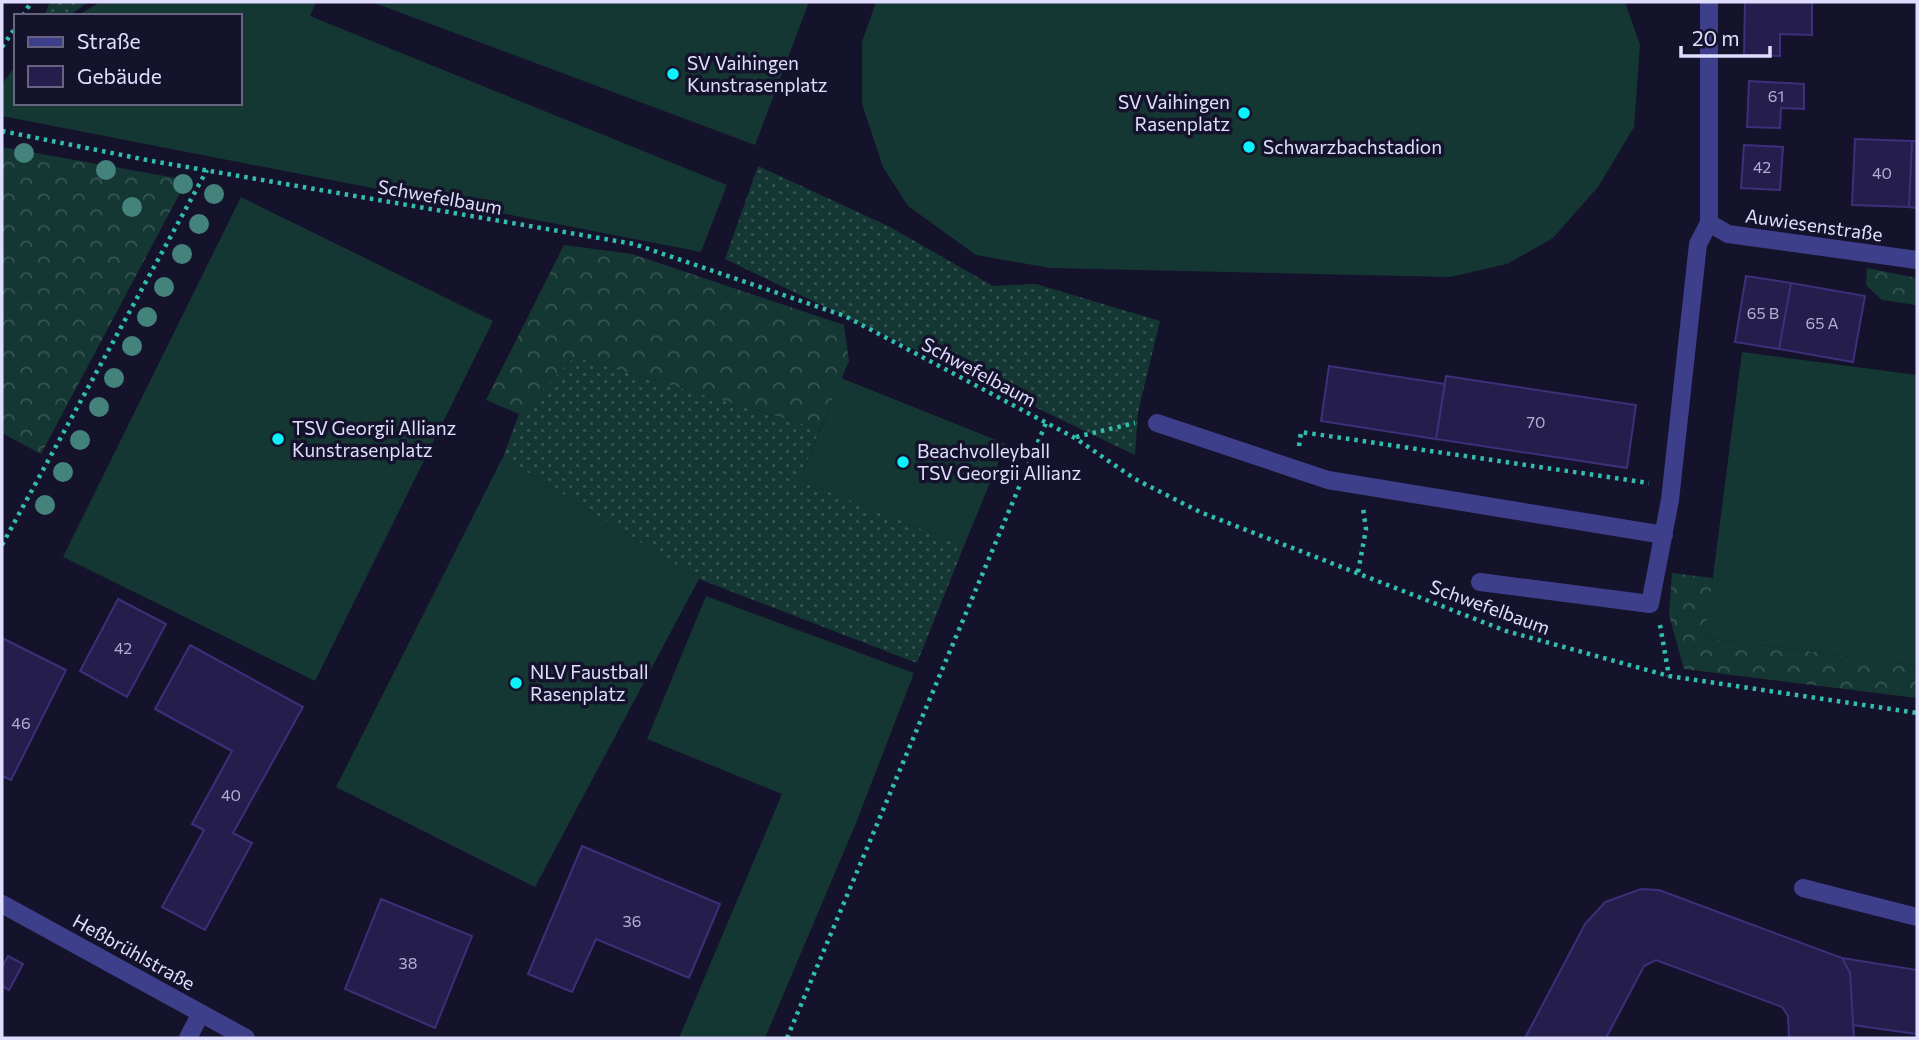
<svg xmlns="http://www.w3.org/2000/svg" width="1919" height="1040" font-family="Commissioner,sans-serif">
<style>
.grass{fill:url(#grass-dots)}
.forest{fill:url(#forest-crowns)}
.garden{fill:#153733}
.building{fill:#251e4d;stroke:#3b3079;stroke-width:2}
.lines{fill:none;stroke-linecap:round;stroke-linejoin:round}
.path{stroke:#32beae;stroke-width:4.5;stroke-dasharray:3.5 5;stroke-linecap:butt}
.minor{stroke:#3e3f8b;stroke-width:18}
.tree{fill:#43837b}
.poi-dot{fill:#0cf2fc;stroke:#15122c;stroke-width:2.5}
.labels{text-anchor:middle;stroke-width:7;stroke-linejoin:round;paint-order:stroke}
.number-label{font-size:16px;fill:#b1aed2}
.poi-label{font-size:19px;fill:#e0deff;stroke:#15122c;text-anchor:start}
.street-label{font-size:19px;fill:#e0deff;stroke:#15122c}
</style>
<defs>
<pattern id="grass-dots" width="8" height="8" patternUnits="userSpaceOnUse" patternTransform="scale(1.75)"><rect width="8" height="8" fill="#153733"/><path d="M2 2h.1M6 6h.1" fill="none" stroke="#375452" stroke-width="1.8" stroke-linecap="round"/></pattern>
<pattern id="forest-crowns" width="20" height="18" patternUnits="userSpaceOnUse" patternTransform="scale(1.75)"><rect width="20" height="18" fill="#153733"/><path d="M2 6a3 3 0 1 1 6 0M12 15a3 3 0 1 1 6 0" fill="none" stroke="#375452"/></pattern>
</defs>
<rect width="100%" height="100%" fill="#15122c"/>
<path class="grass" d="M50 2H88L69 16H44Z
M758 166 890 227 993 286 1036 284 1160 321 1138 412 1135 455 725 259Z
M574 357 820 429 800 480 964 546 917 663 699 579 503 457 519 414Z"/>
<path class="forest" d="M2 147 187 180 41 454 2 433Z
M564 245 632 254 844 325 849 361 820 429 574 357 519 414 486 400Z
M1867 268 1917 278V305L1882 300 1866 285Z
M1672 573 1713 578 1705 638 1917 665V698L1684 669 1669 615Z"/>
<path class="garden" d="M100 2H316L310 16 727 185 701 252 2 116V84L16 65V103H240V16H77Z
M372 2H809L755 145Z
M876 2H1625L1640 45 1634 127 1598 187 1553 238 1507 264 1450 277 1050 268 976 255 908 206 883 167 862 104V42Z
M241 197 493 321 315 681 63 557Z
M1742 352 1917 375V665L1705 638Z
M841 378 1006 444 964 546 800 480Z
M503 457 699 579 535 887 336 787Z
M706 596 914 673 856 823 765 1038H679L782 794 647 739Z"/>
<path class="building" d="M1745 2H1812V35L1780 34V56L1744 55Z
M1749 81 1804 84V109L1781 108 1780 128 1747 127Z
M1855 139 1912 141 1909 207 1852 205Z
M1912 141H1917V208L1909 207Z
M1744 145 1783 147 1780 190 1741 188Z
M1746 276 1791 283 1779 349 1735 342Z
M1791 283 1865 296 1853 362 1779 349Z
M1329 366 1445 384 1436 439 1321 421Z
M1446 376 1636 405 1627 468 1436 439Z
M118 599 166 624 127 697 80 671Z
M2 638 66 670 11 780 2 776Z
M190 645 303 707 233 833 252 843 205 930 162 907 204 830 192 824 232 751 155 709Z
M582 846 720 904 689 978 596 939 572 992 528 974Z
M1641 889 1659 890 1842 958 1850 973 1854 1038H1789L1788 1016 1782 1007 1656 960 1644 966 1606 1038H1525L1585 924 1605 902Z
M381 899 472 936 435 1028 345 989Z
M8 956 23 964 9 990 2 986V967Z
M1842 958 1917 970V1034L1853 1025 1850 973Z"/>
<g class="lines">
<path class="path" d="M23 16 31 2
M2 47 16 27
M2 131 152 161 634 244 845 316 1075 438 1135 479 1200 512 1506 631 1669 676 1917 713
M1076 437 1135 423
M1299 446 1301 432 1649 483
M2 545 207 170
M1358 572 1366 529 1363 508
M1660 625 1669 676
M787 1038 1046 423"/>
<path class="minor" d="M1709 2V223
M1709 223 1728 234 1917 260
M1157 423 1328 480 1664 535
M1480 582 1650 604 1670 500 1698 244 1709 223
M1803 888 1917 917
M2 904 246 1038
M188 1038 201 1013"/>
</g>
<g class="tree">
<circle cx="24" cy="153" r="10"/>
<circle cx="106" cy="170" r="10"/>
<circle cx="183" cy="184" r="10"/>
<circle cx="214" cy="194" r="10"/>
<circle cx="132" cy="207" r="10"/>
<circle cx="199" cy="224" r="10"/>
<circle cx="182" cy="254" r="10"/>
<circle cx="164" cy="287" r="10"/>
<circle cx="147" cy="317" r="10"/>
<circle cx="132" cy="346" r="10"/>
<circle cx="114" cy="378" r="10"/>
<circle cx="99" cy="407" r="10"/>
<circle cx="80" cy="440" r="10"/>
<circle cx="63" cy="472" r="10"/>
<circle cx="45" cy="505" r="10"/>
</g>
<g class="poi-dot">
<circle cx="673" cy="74" r="7"/>
<circle cx="1244" cy="113" r="7"/>
<circle cx="1249" cy="147" r="7"/>
<circle cx="278" cy="439" r="7"/>
<circle cx="903" cy="462" r="7"/>
<circle cx="516" cy="683" r="7"/>
</g>
<g class="labels">
<g class="number-label">
<text x="1776" y="102">61</text>
<text x="1762" y="173">42</text>
<text x="1882" y="179">40</text>
<text x="1763" y="319">65 B</text>
<text x="1822" y="329">65 A</text>
<text x="1536" y="428">70</text>
<text x="123" y="654">42</text>
<text x="21" y="729">46</text>
<text x="231" y="801">40</text>
<text x="632" y="927">36</text>
<text x="408" y="969">38</text>
</g>
<g class="poi-label">
<text x="687" y="70">SV Vaihingen<tspan x="687" dy="22">Kunstrasenplatz</tspan></text>
<text x="1230" y="109" text-anchor="end">SV Vaihingen<tspan x="1230" dy="22">Rasenplatz</tspan></text>
<text x="1263" y="154">Schwarzbachstadion</text>
<text x="292" y="435">TSV Georgii Allianz<tspan x="292" dy="22">Kunstrasenplatz</tspan></text>
<text x="917" y="458">Beachvolleyball<tspan x="917" dy="22">TSV Georgii Allianz</tspan></text>
<text x="530" y="679">NLV Faustball<tspan x="530" dy="22">Rasenplatz</tspan></text>
</g>
<g class="street-label">
<text transform="translate(440 197) rotate(10)" y="7">Schwefelbaum</text>
<text transform="translate(1814 225) rotate(8)" y="7">Auwiesenstraße</text>
<text transform="translate(979 372) rotate(28)" y="7">Schwefelbaum</text>
<text transform="translate(1490 607) rotate(20)" y="7">Schwefelbaum</text>
<text transform="translate(134 952) rotate(29)" y="7">Heßbrühlstraße</text>
</g>
</g>
<rect width="1919" height="1040" fill="none" stroke="#e0deff" stroke-width="7"/>
<rect x="14" y="14" width="228" height="91" fill="#15122c" stroke="#666480" stroke-width="2"/>
<rect x="28" y="37" width="35" height="10" fill="#3e3f8b" stroke="#666480" stroke-width="2"/>
<text x="77" y="49" font-size="21" fill="#e0deff">Straße</text>
<rect x="28" y="66" width="35" height="21" fill="#251e4d" stroke="#666480" stroke-width="2"/>
<text x="77" y="84" font-size="21" fill="#e0deff">Gebäude</text>
<path d="M1681 46v10h89v-10" fill="none" stroke="#e0deff" stroke-width="3.5"/>
<text x="1692" y="46" font-size="21" fill="#e0deff" stroke="#15122c" stroke-width="5" paint-order="stroke">20 m</text>
</svg>
